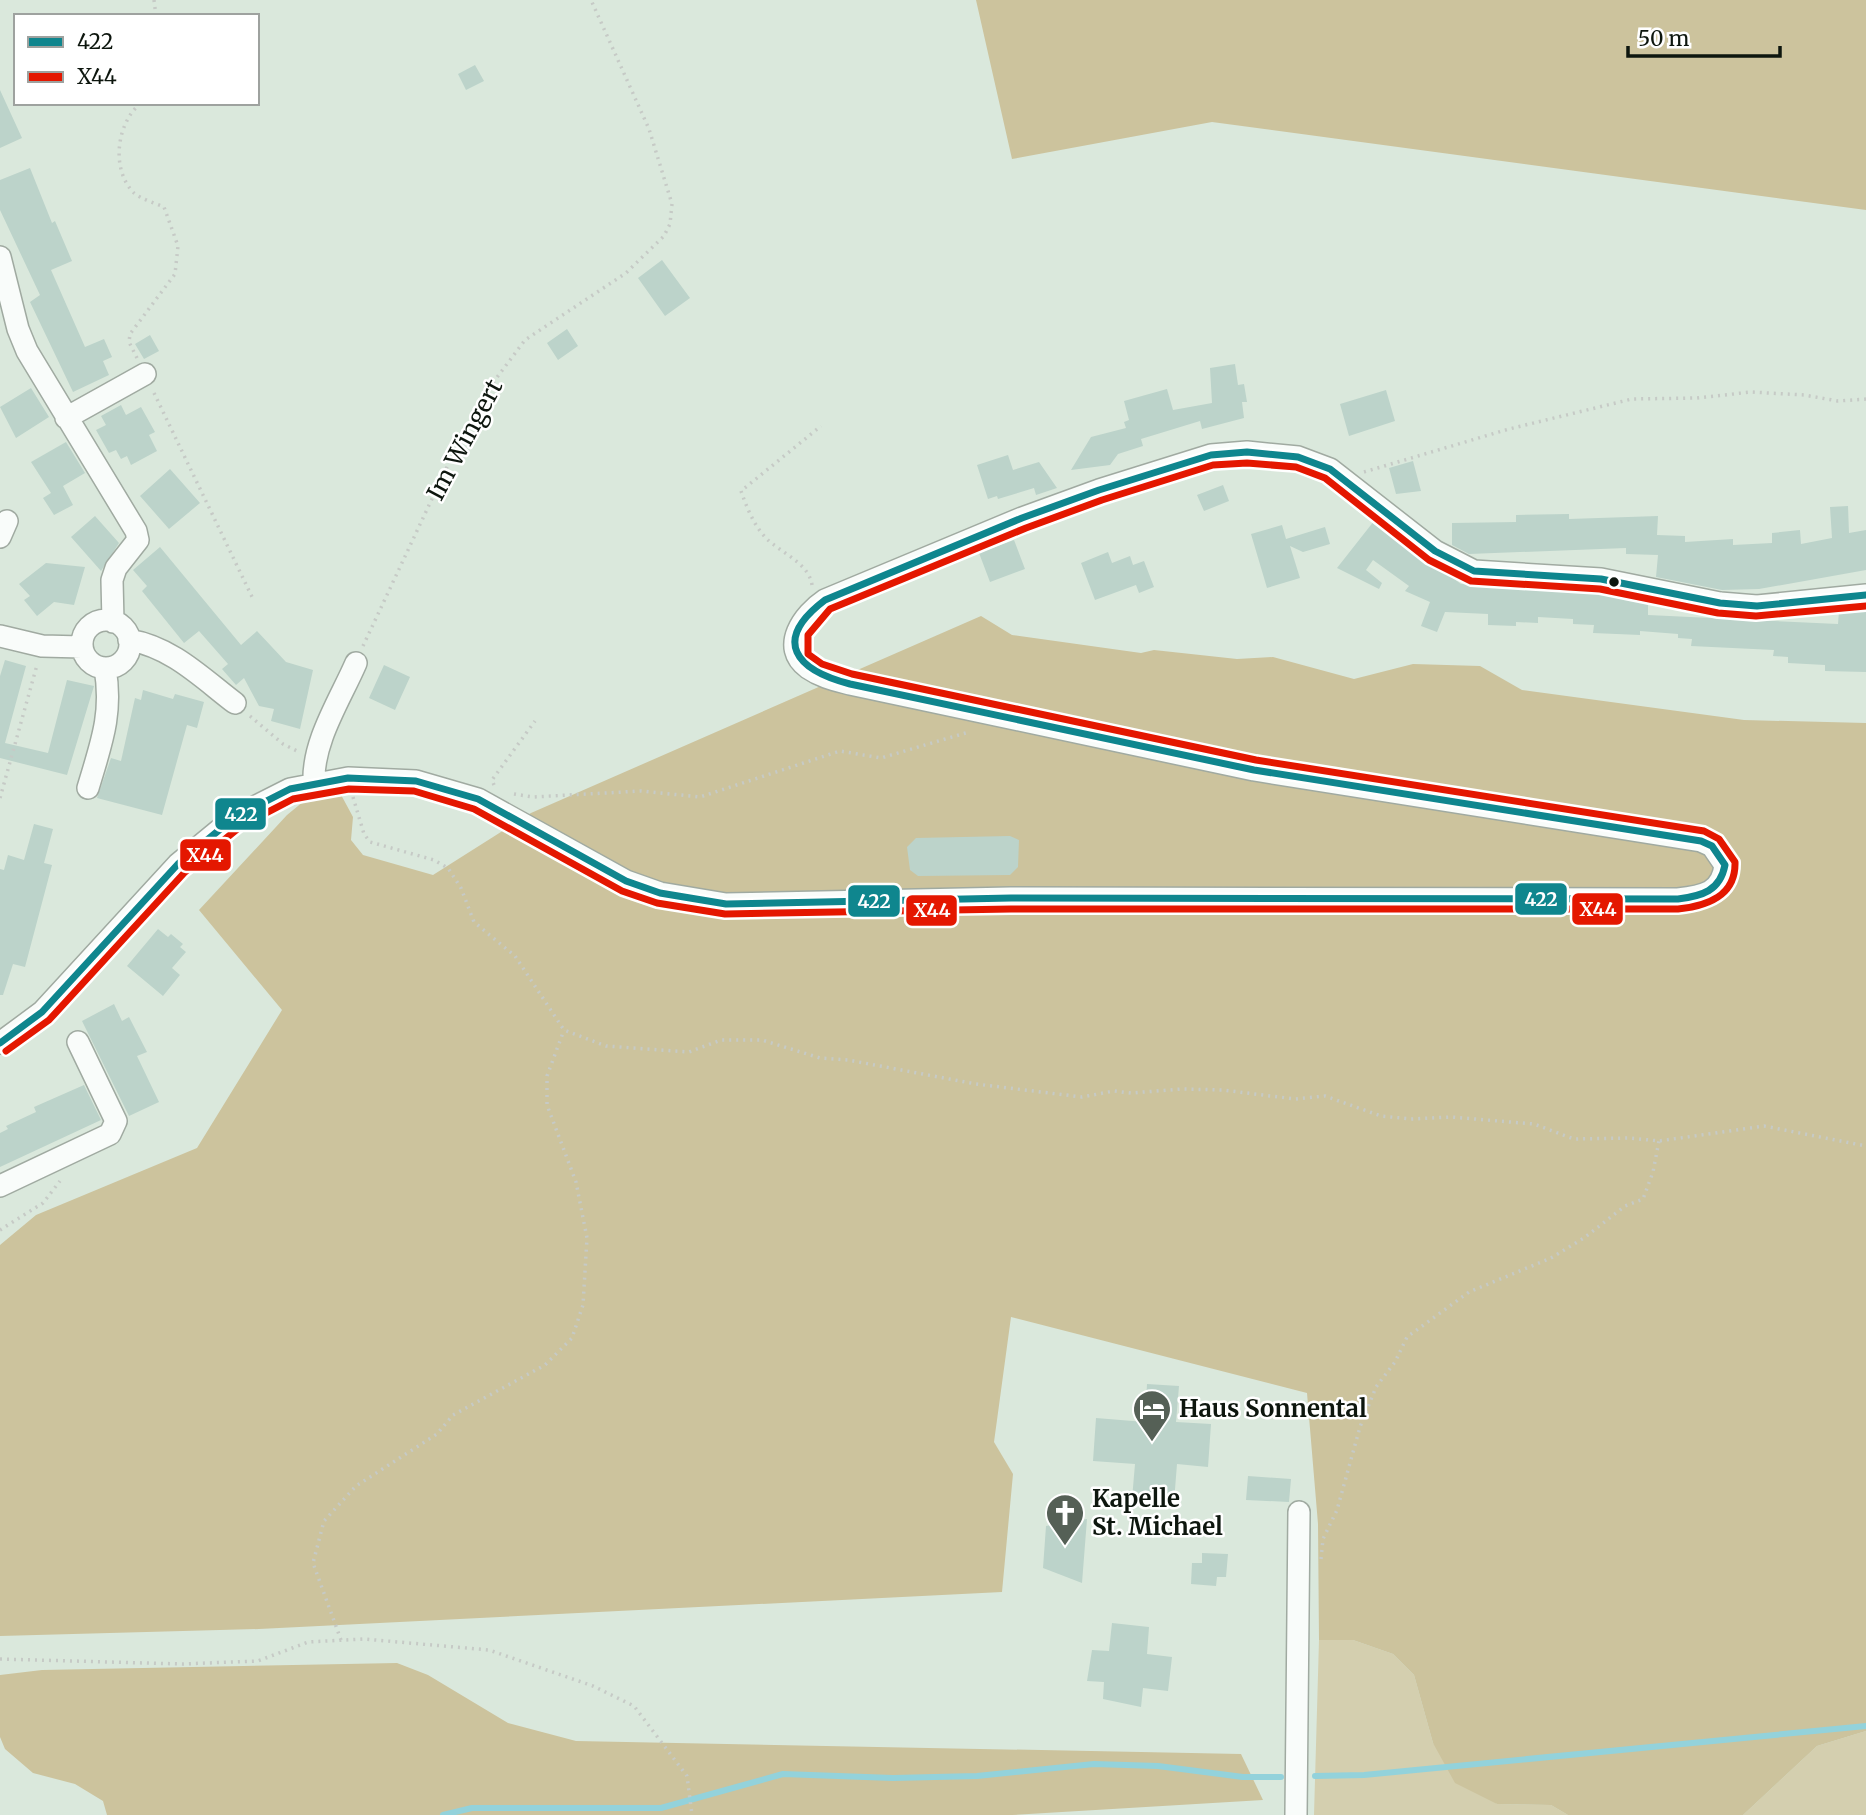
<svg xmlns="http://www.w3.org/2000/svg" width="1866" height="1815" font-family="Merriweather,serif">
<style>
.green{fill:#d4cfaf}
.forest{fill:#ccc39d}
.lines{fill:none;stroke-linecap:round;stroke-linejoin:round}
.stream{stroke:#93d2db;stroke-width:6}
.building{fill:#bcd3ca}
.minor-casing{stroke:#a0aaa1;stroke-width:24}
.path{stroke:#c6cac6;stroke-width:3.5;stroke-dasharray:2 5;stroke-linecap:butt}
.minor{stroke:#f9fcfa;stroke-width:21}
.bus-1-casing{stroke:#fff;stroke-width:12}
.bus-2-casing{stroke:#fff;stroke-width:12}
.bus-1{stroke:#0f868e;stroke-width:7}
.bus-2{stroke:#e41700;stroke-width:7}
.bus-dot{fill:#0d160e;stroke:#fff;stroke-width:2.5}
.labels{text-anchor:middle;stroke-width:5;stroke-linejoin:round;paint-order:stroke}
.street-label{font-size:24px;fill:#0d160e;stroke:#fff}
.poi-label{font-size:24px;font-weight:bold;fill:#0d160e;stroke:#fff;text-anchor:start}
.line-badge{stroke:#fff;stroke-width:2.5}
.badge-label{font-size:19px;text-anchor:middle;font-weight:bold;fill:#fff}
</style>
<rect width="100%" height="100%" fill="#dae8dc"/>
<path class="green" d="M1319 1640H1353L1393 1654 1414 1675 1433 1743 1497 1804 1551 1805 1568 1815H1314Z
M1866 1731V1815H1743L1817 1746Z"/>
<path class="forest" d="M976 0H1866V210L1212 122 1012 159Z
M981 616 1012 635 1141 653 1154 650 1237 659 1273 657 1354 679 1413 664 1480 666 1522 690 1744 720 1866 723V1731L1817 1746 1743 1815H1568L1551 1805 1497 1804 1455 1783 1433 1743 1414 1675 1393 1654 1353 1640H1319L1318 1524 1307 1393 1011 1317 994 1442 1013 1474 1002 1592 259 1629 0 1636V1245L36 1215 197 1148 282 1010 199 910 287 815 332 778 353 817 351 840 363 855 433 875 531 813Z
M397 1663 428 1675 508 1723 576 1741 1241 1754 1263 1800 1012 1815H107L103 1801 75 1784 33 1773 5 1749 0 1737V1675L42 1670Z"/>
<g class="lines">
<path class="stream" d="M1315 1776 1364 1775 1866 1726
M443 1815 472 1808H661L783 1774 893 1778 977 1776 1094 1764 1158 1766 1243 1777H1281"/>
</g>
<path class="building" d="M475 65 484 81 466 90 458 74Z
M0 90 22 138 0 148Z
M30 168 52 223 55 221 72 261 51 270 85 347 104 339 112 357 103 361 109 375 73 392 30 302 40 295 0 210V180Z
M662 260 690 298 665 316 638 278Z
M567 329 578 346 558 360 547 343Z
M150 335 159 351 144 359 135 344Z
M1235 364 1238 385 1244 384 1247 402H1242L1244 418 1202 429 1200 421 1141 439 1143 446 1118 454 1110 465 1071 470 1091 437 1126 428 1124 422 1129 420 1124 401 1167 389 1173 410 1212 403 1210 368Z
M31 388 49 417 16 438 0 407Z
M1386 390 1395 421 1349 436 1340 404Z
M121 405 126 415 141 407 155 432 149 435 157 451 131 465 127 456 121 459 116 450 109 453 96 430 106 425 101 416Z
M66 442 85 473 63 486 73 505 54 515 43 498 51 493 31 462Z
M1008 455 1013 470 1039 462 1057 488 1036 495 1034 488 998 499 997 496 988 499 977 465Z
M1413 461 1421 491 1396 494 1389 468Z
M170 469 200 503 169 529 140 496Z
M1223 485 1229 501 1204 511 1197 495Z
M1848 506 1849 533 1866 530V570L1759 589 1722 590 1656 577 1658 555 1626 554V548L1469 554 1452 545V523L1516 522V515L1569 514V519L1658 516 1657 535 1685 536V542L1733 539V545L1772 543V533L1800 530 1801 544 1832 538 1830 507Z
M95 516 119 543 101 571 71 537Z
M1374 521 1461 584 1575 591 1630 598 1648 602V615L1838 624 1839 611 1866 608V672L1825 671V665L1788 663V657L1773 656 1774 650 1691 646 1692 639 1678 638V634L1640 631V635L1593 633 1594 625 1573 624V619L1538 617V623L1516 622V626L1488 625V614L1445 612 1437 632 1421 626 1430 602 1405 591 1409 586 1373 560 1366 570 1382 583 1379 589 1337 568Z
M1282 525 1286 539 1325 527 1330 544 1303 552 1290 546 1300 578 1267 588 1251 534Z
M1014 540 1025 569 990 582 979 553Z
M160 547 241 645 257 631 286 662 313 670 300 729 271 721 274 709 259 706 244 678 236 685 222 669 228 664 199 631 184 643 142 591 147 586 133 570Z
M1108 552 1112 563 1130 556 1133 565 1144 561 1154 587 1139 593 1136 585 1095 600 1081 563Z
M46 563 85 567 74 605 54 602 37 616 24 600 30 596 19 584Z
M5 660 26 666 5 743 48 753 67 680 94 686 67 775 0 758V676Z
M384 665 410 677 395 710 369 698Z
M143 690 173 699 175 694 204 702 197 728 187 725 162 815 97 798 111 758 121 761 135 698 141 700Z
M34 824 53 829 44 863 52 865 25 967 13 964 3 995H0V869L4 870 8 855 24 860Z
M1010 836 1019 840 1018 867 1010 875 918 876 910 870 907 847 916 838Z
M158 929 168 937 171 934 183 944 180 947 186 952 172 968 180 975 163 996 127 966Z
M114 1004 122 1021 129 1017 147 1052 137 1056 159 1102 129 1116 82 1021Z
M84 1085 101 1120 0 1167V1133L8 1129 6 1126 36 1112 34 1107Z
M1147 1384 1179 1386 1176 1422 1211 1424 1208 1467 1177 1464 1174 1502 1132 1499 1135 1464 1093 1461 1096 1418 1145 1422Z
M1248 1476 1291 1479 1289 1502 1246 1500Z
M1087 1519 1082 1583 1043 1568 1046 1526Z
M1202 1553 1228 1554 1226 1577H1217L1216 1586 1191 1584 1192 1563H1202Z
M1112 1623 1149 1627 1147 1654 1172 1657 1168 1691 1143 1688 1141 1707 1103 1699 1104 1682 1087 1681 1092 1650 1109 1651Z"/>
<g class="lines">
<defs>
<path id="minor" d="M0 257 18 329 27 351 136 531 138 540 116 568 112 580 113 622
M66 418 145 374
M0 537 7 521
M82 644a24 24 0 1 1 48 0a24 24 0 1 1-48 0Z
M0 636 42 646 82 647
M129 640C172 647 202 678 235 703
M314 783C312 742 340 700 356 663
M88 788C101 744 113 714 105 668
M0 1043 42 1012 178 864 235 817 290 789 348 778 416 781 478 799 626 881 660 893 726 904 1011 898 1678 899C1703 896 1722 893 1725 865L1712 846 1701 841 1254 770 850 684C835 680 821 677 808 668 779 647 804 614 825 600L1022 518 1099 490 1211 455 1247 452 1298 457 1330 469 1435 551 1474 571 1601 579 1720 603 1757 606 1866 595
M0 1186 110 1134 116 1121 78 1042
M1296 1815 1299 1512"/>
</defs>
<use href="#minor" class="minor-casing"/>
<path class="path" d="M154 0 156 16
M137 358 129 342 130 334 175 274 178 246 164 207C155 203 141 199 134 193 110 169 117 122 141 103
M154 393 254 601
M1364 472 1509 429 1632 399 1697 398 1751 392 1804 395 1838 401 1866 399
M812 585C809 563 781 553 767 539 754 526 747 508 741 491L821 426
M363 646 446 469 486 392 525 340 626 273 664 236 670 224 672 204 649 129 591 0
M250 716 283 744 297 751
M494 785 492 780 535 721
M514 794 533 797 641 791 700 797 840 751 881 758 969 732
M353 797 364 834 370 842 434 860 448 868 461 888 474 922 515 956 564 1030 606 1046 689 1052 721 1040H762L820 1058 848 1060 976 1084 1082 1097 1114 1091 1131 1093 1182 1089 1223 1090 1295 1099 1325 1096 1381 1116 1411 1119 1451 1117 1534 1124 1574 1139 1630 1138 1659 1141 1764 1126 1866 1146
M0 798 37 665
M0 1230 43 1203 60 1181
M1321 1559 1323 1539 1337 1510 1360 1427 1376 1387 1395 1362 1407 1337 1469 1292 1551 1258 1584 1238 1625 1206 1643 1199 1653 1172 1659 1141
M341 1640 313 1563 324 1521 356 1486 437 1434 453 1415 545 1365 572 1338 583 1305 587 1238 576 1182 547 1105V1076L564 1030
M0 1659 182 1664 258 1661 308 1642 364 1639 489 1650 593 1686 634 1706 687 1776 692 1815"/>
<use href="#minor" class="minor"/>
<defs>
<path id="bus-1" d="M0 1043 42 1012 178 864 235 817 290 789 348 778 416 781 478 799 626 881 660 893 726 904 1011 898 1678 899C1702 896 1720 891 1725 865L1712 846 1701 841 1254 770 850 684C796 670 771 641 825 600L1022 518 1099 490 1211 455 1247 452 1298 457 1330 469 1435 551 1474 571 1601 579 1720 603 1757 606 1866 595"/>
<path id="bus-2" d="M6 1051 49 1020 185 872 241 826 293 799 349 789 414 791 474 809 622 891 657 903 725 914 1011 909H1678C1707 906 1736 896 1735 862L1719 839 1704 831 1256 760 852 674 822 664 808 654V635L830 609 1026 528 1102 500 1213 465 1247 463 1296 467 1325 478 1429 560 1471 581 1600 589 1718 613 1756 616 1866 606"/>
</defs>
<use href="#bus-1" class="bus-1-casing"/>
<use href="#bus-2" class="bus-2-casing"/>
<use href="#bus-1" class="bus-1"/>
<use href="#bus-2" class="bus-2"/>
</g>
<defs>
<symbol id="hotel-pin" viewBox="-11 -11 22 30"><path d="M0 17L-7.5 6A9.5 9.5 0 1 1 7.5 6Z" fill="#556056" stroke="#fff"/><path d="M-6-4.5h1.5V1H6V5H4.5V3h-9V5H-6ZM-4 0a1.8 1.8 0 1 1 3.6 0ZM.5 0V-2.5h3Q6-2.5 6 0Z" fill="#fff"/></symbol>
<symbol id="church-pin" viewBox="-11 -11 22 30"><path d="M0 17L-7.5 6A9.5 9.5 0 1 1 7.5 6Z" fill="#556056" stroke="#fff"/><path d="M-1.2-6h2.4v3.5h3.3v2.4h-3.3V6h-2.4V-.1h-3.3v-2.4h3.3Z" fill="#fff"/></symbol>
</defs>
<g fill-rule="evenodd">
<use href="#hotel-pin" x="1130" y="1387" width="44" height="60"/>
<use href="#church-pin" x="1043" y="1491" width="44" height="60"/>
</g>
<circle class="bus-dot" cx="1614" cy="582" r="6"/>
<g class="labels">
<g class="street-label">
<text transform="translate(465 440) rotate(-62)" y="8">Im Wingert</text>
</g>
<g class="poi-label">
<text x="1179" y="1417">Haus Sonnental</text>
<text x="1092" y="1507">Kapelle<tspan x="1092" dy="28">St. Michael</tspan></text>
</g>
</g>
<g class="line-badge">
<rect x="214" y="797" width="53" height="34" rx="7" fill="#0f868e"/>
<rect x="179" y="838" width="53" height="34" rx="7" fill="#e41700"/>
<rect x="1514" y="882" width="54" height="34" rx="7" fill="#0f868e"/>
<rect x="847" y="884" width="54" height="34" rx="7" fill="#0f868e"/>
<rect x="1571" y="892" width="53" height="34" rx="7" fill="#e41700"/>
<rect x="905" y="894" width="53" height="33" rx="7" fill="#e41700"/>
</g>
<g class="badge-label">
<text x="241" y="821">422</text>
<text x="205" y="862">X44</text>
<text x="1541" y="906">422</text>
<text x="874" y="908">422</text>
<text x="1598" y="916">X44</text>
<text x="932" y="917">X44</text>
</g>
<rect x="14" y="14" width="245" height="91" fill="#ffffff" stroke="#9ea29f" stroke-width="2"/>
<rect x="28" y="37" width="35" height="10" fill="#0f868e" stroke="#9ea29f" stroke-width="2"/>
<text x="77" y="49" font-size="21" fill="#0d160e">422</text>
<rect x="28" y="72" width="35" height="10" fill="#e41700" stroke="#9ea29f" stroke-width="2"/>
<text x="77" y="84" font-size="21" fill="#0d160e">X44</text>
<path d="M1628 46v10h152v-10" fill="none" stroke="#0d160e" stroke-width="3.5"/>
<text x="1638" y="46" font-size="21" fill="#0d160e" stroke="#ffffff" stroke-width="5" paint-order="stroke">50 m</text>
</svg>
